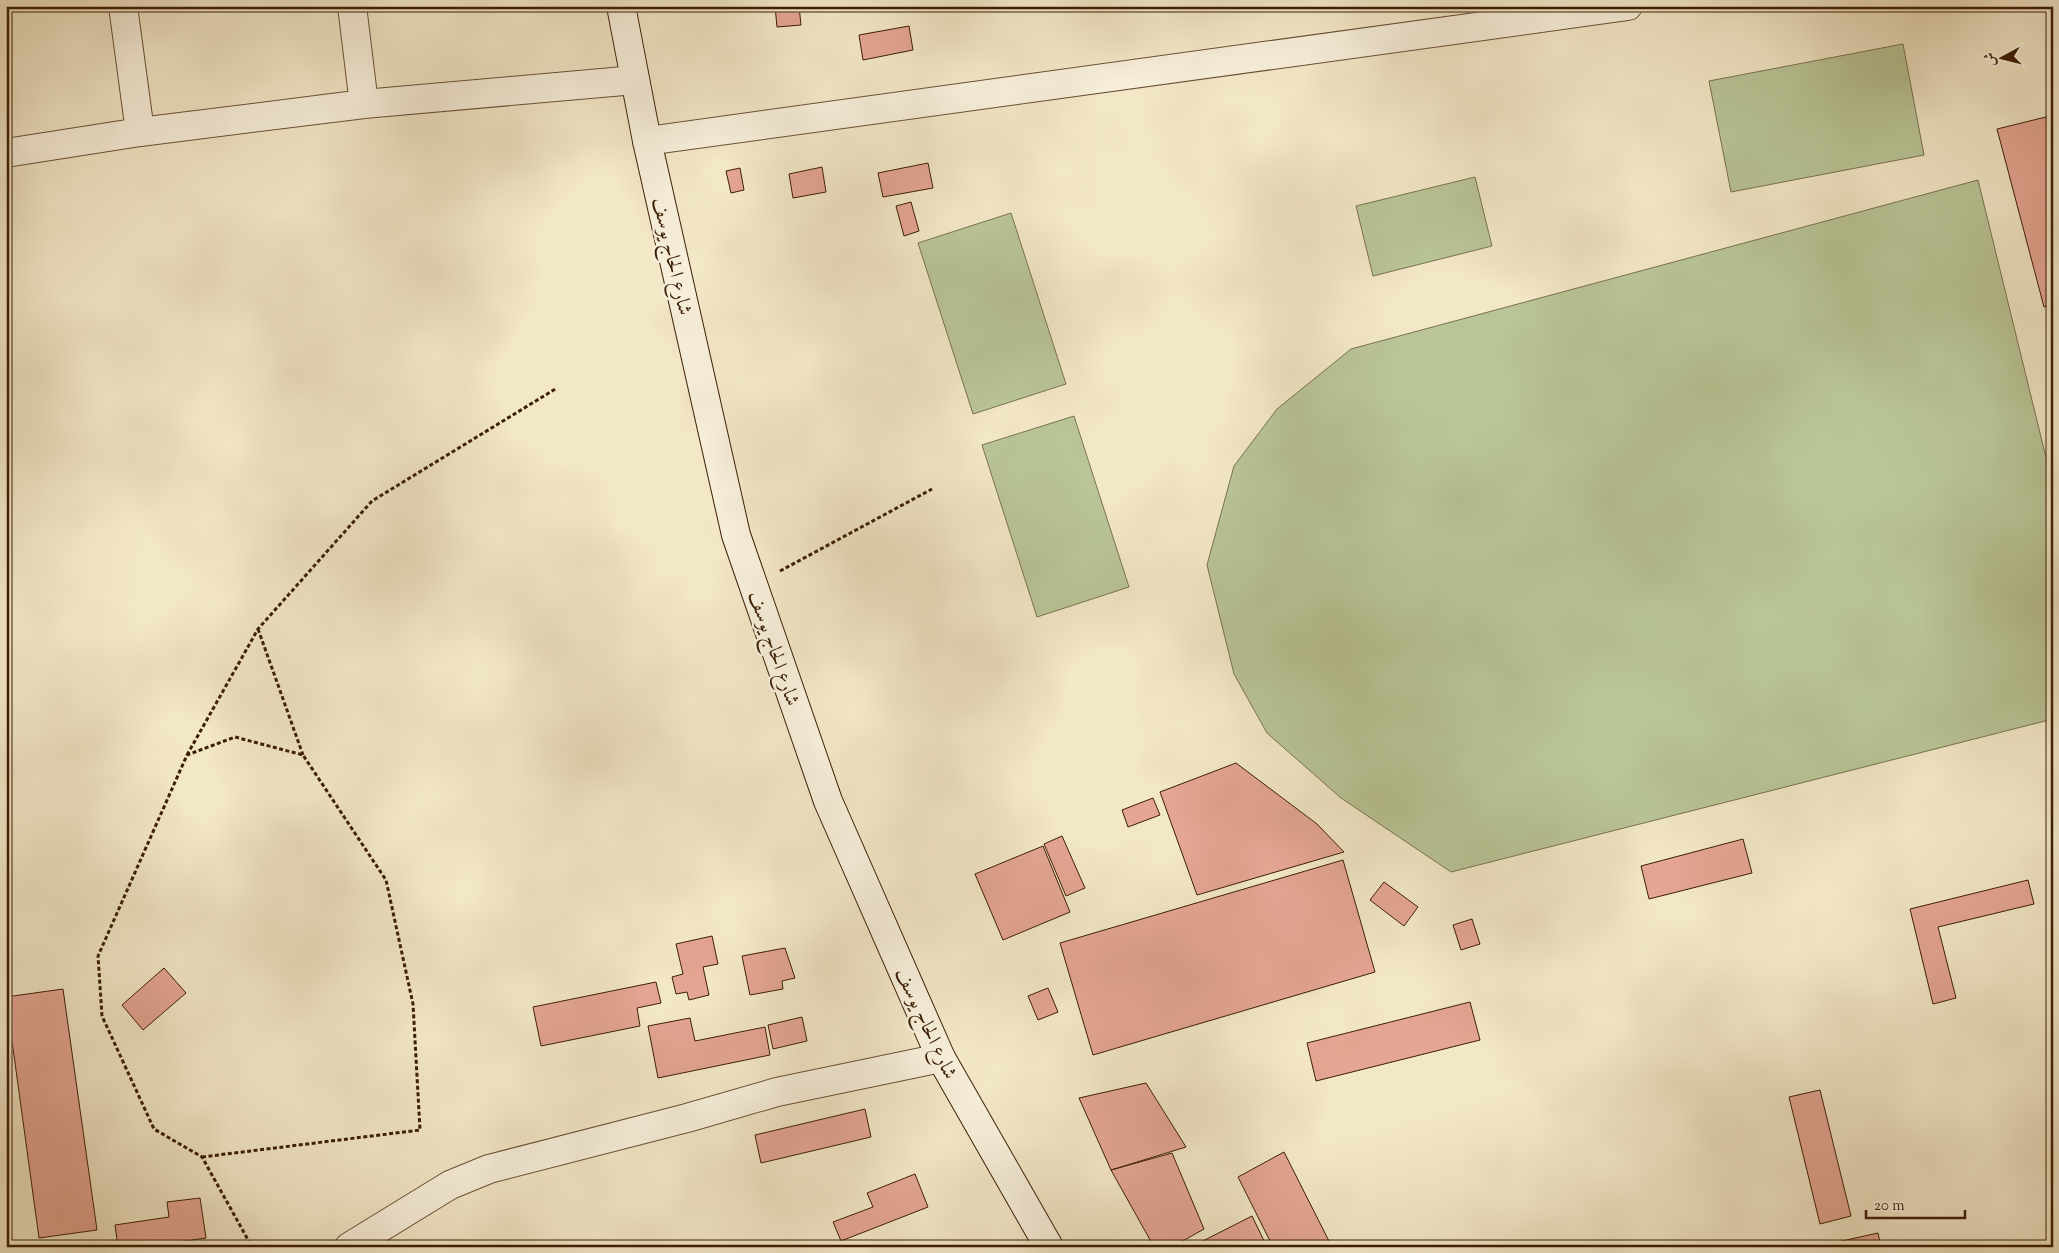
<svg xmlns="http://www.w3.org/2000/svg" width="2059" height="1253" font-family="'Sorts Mill Goudy',Amiri,serif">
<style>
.green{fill:#b9c597;stroke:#7a724e}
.building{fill:#e4a592;stroke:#3c1e04}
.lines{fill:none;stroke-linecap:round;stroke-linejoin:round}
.minor-casing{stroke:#6a5035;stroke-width:30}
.secondary-casing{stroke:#3c1e04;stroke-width:30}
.path{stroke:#3c1e04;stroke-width:3;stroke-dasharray:4 2.5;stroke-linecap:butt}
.minor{stroke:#f7efdb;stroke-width:28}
.secondary{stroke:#f7efdb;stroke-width:28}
.labels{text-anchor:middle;stroke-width:4.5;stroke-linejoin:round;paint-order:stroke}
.street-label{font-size:20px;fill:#3c1e04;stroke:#f7efdb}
</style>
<rect width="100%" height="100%" fill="#f2e7c7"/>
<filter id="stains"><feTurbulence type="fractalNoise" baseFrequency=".004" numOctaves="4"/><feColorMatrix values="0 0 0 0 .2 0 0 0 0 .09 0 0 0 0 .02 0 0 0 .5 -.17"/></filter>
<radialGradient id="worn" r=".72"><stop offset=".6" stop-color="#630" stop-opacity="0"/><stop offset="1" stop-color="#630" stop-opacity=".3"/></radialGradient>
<path class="green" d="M1903 44 1924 155 1731 192 1709 81Z
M1475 177 1492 246 1373 276 1356 206Z
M1978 180 2053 486V719L1451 872 1341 798 1267 733 1234 674 1207 565 1234 466 1277 409 1351 349Z
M1011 213 1066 384 973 414 918 243Z
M1074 416 1129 587 1037 617 982 445Z"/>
<path class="building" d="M775 6H799L801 25 777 27Z
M909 26 913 50 863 60 859 35Z
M2050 116 2053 126V304L2044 307 1997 129Z
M928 163 933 188 883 197 878 173Z
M822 167 826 192 793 198 789 174Z
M740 168 744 190 731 193 726 171Z
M911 202 919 231 904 236 896 206Z
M1236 763 1317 824 1344 852 1197 895 1160 792Z
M1153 798 1160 815 1128 827 1122 810Z
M1062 836 1085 888 1066 896 1044 844Z
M1743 839 1752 873 1649 899 1641 866Z
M1043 846 1070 912 1003 940 975 874Z
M1343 860 1375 972 1093 1055 1060 943Z
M2028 880 2034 904 1938 927 1956 998 1933 1004 1910 909Z
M1384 882 1418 907 1404 926 1370 900Z
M1472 919 1480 944 1461 950 1453 925Z
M712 936 718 964 703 967 709 995 689 1000 687 992 676 994 672 977 683 974 676 944Z
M785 948 795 978 782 981 783 989 750 995 742 956Z
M164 968 186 993 143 1030 122 1005Z
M656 982 661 1003 637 1008 640 1026 541 1046 533 1007Z
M1048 988 1058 1012 1038 1020 1028 996Z
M63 989 97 1230 39 1238 6 997Z
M1470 1002 1480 1040 1316 1081 1307 1043Z
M802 1017 807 1041 773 1049 768 1025Z
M690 1018 695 1041 765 1027 770 1055 658 1078 648 1026Z
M1146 1083 1186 1147 1111 1170 1079 1098Z
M1820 1090 1851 1216 1820 1224 1789 1097Z
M865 1109 871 1137 761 1163 755 1135Z
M1284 1152 1332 1247H1273L1238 1177Z
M1172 1153 1204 1229 1172 1247H1154L1111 1170Z
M915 1174 928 1207 841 1241 833 1222 873 1207 867 1193Z
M200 1198 206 1238 146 1247H118L115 1225 169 1217 167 1202Z
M1252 1216 1267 1247H1191Z
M1878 1233 1881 1247H1824V1245Z"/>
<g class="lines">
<defs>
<path id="minor" d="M123 6 140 132
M352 6 364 104
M647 141 1628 6
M6 153 140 132 364 104 635 80
M349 1247 450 1185 489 1169 687 1118 777 1092 941 1058"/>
<path id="secondary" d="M621 6 647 141 736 535 828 801 941 1058 1049 1247"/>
</defs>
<use href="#minor" class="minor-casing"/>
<use href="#secondary" class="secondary-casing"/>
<path class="path" d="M780 571 932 489
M258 629 303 755
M187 755 258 629 372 501 557 388
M202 1157 420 1130 413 1004 386 880 303 755 235 737 187 755 98 956 102 1016 154 1129 202 1157 252 1247"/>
<use href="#minor" class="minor"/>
<use href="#secondary" class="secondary"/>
</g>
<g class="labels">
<g class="street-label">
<text transform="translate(673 256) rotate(77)" y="7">شارع الحاج يوسف</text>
<text transform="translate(775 648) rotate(71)" y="7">شارع الحاج يوسف</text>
<text transform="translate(927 1023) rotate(65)" y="7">شارع الحاج يوسف</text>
</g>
</g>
<rect width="2059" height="1253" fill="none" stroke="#f2e7c7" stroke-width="25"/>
<rect x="8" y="8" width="2044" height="1238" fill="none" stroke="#3c1e04" stroke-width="2.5"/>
<rect x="12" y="12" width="2034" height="1228" fill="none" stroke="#3c1e04"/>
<g transform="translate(2002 58) rotate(263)" stroke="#f7efdb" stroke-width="4" paint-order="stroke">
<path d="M0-4L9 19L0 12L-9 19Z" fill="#3c1e04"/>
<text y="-8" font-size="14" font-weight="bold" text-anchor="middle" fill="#3c1e04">ش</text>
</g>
<path d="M1866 1210v8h99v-8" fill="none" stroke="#3c1e04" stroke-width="2.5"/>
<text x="1874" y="1210" font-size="15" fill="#3c1e04" stroke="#f7efdb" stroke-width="4" paint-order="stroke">20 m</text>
<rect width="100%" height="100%" filter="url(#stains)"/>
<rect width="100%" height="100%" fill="url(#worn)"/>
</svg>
